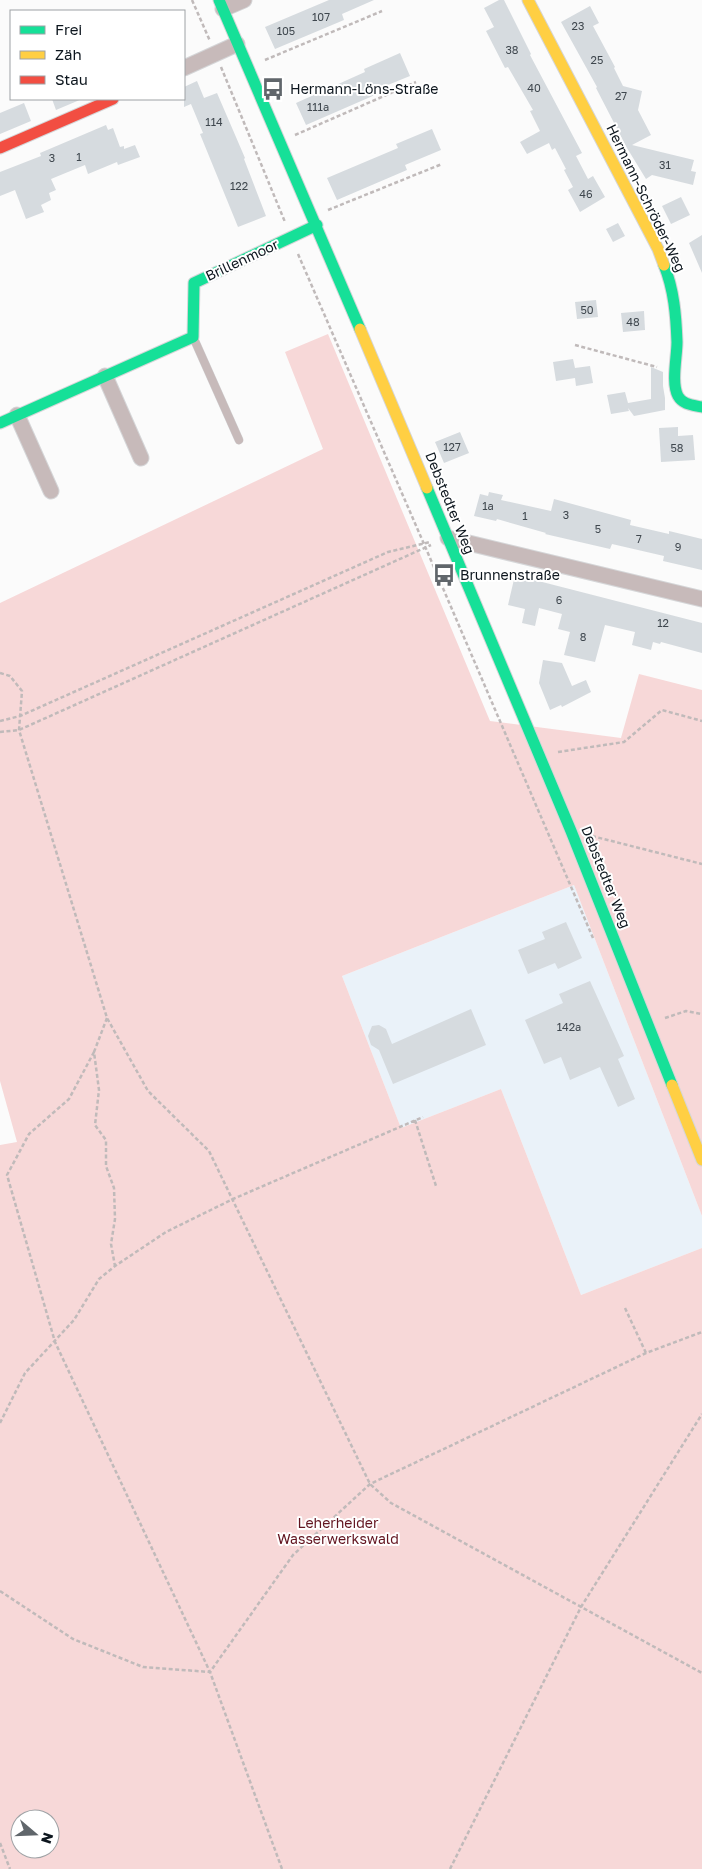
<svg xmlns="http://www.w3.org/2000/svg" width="702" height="1869" font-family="'Golos Text',sans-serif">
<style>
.built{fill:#eaf2f9}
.forest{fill:#f7d8d8;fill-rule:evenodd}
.building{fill:#d6dbdf}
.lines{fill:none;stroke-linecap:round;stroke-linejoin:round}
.lane-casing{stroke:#d5d6d8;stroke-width:9}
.street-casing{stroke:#d5d6d8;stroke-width:17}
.fast-casing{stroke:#d5d6d8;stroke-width:13}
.slow-casing{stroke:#d5d6d8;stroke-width:13}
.jam-casing{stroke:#d5d6d8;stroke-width:13}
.path{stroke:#c0baba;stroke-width:2.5;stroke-dasharray:4 2.5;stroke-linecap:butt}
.lane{stroke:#c7baba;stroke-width:8}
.street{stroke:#c7baba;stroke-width:15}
.fast{stroke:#16e098;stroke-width:11}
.slow{stroke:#ffcf43;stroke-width:11}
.jam{stroke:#f24e42;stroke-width:11}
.labels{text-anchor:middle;stroke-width:4;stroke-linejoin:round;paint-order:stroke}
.number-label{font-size:11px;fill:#3f474e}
.poi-label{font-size:14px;fill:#0d161e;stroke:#fff;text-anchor:start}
.street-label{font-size:14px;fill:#0d161e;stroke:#fff}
.park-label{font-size:14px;fill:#62141f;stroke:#fff}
</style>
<rect width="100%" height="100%" fill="#fbfbfb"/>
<path class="built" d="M574 885 702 1216V1248L581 1295 501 1089 401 1128 342 976Z"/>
<path class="forest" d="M328 334 490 721 621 738 639 674 702 690V1216L574 885 342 976 401 1128 501 1089 581 1295 702 1248V1869H0V1145L17 1142 0 1081V603L323 449 285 352ZM20 1819H50V1849H20Z"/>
<path class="building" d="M329 0H374L342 14 344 20 275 49 265 27Z
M499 0H504L531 54 530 55 582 153 576 156 588 179 593 176 605 197 580 212 568 190 573 187 564 170 566 169 555 148 552 150 549 143 527 154 520 142 540 131 530 111 533 110 508 67 505 68 486 31 494 27 484 8Z
M590 6 599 23 593 26 615 67 614 68 623 86 642 91 638 110 651 135 632 145 694 160 691 171 696 172 693 185 652 175 646 179 627 148 596 88 597 87 561 22Z
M400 53 410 76 373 91 375 95 306 125 296 103 365 72 364 69Z
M197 81 204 98 217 93 245 158 244 159 266 216 238 227 200 134 203 133 191 104 184 107V87Z
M52 99H82L56 110Z
M24 103 31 121 0 134V113Z
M106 125 108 130 113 128 120 147 124 146V149L135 145 140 157 118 165 117 162 88 174 85 165 51 179 56 190 49 193 51 200 41 205 44 212 26 219 15 190 0 196V172L41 156 40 153Z
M432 129 441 150 405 165 407 170 337 200 327 178 398 148 396 144Z
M681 197 690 215 671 224 662 206Z
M618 223 625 236 613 242 606 229Z
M702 235V273L689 243Z
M596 300 598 317 577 319 575 302Z
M644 311 645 330 623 332 621 313Z
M573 359 575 368 590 366 593 383 576 386 575 378 556 381 553 362Z
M651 367 663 372V386L665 398V410L634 416 628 408 629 411 611 414 607 395 625 392 628 403 651 399Z
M678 427V436L693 435 695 460 661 462 659 428Z
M460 432 469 453 444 463 435 442Z
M489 492 503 495 501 500 551 511 554 499 631 520 630 525 669 534V531L702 539V570L663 561 664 556 612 544 610 549 545 534 546 533 497 519 496 521 474 516 480 494 488 496Z
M515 575 702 623V653L661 642 660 644 653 642 651 650 632 645 635 632 605 625 595 662 564 655 570 632 558 629 562 614 539 608 535 626 522 623 525 609 508 605Z
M543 660 562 663 572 686 586 680 591 692 562 707 561 705 550 710 539 683Z
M566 922 582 958 558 969 555 963 528 974 518 950 545 939 542 932Z
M590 981 624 1056 618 1059 635 1099 618 1107 600 1067 570 1080 561 1057 544 1064 525 1020 563 1003 559 994Z
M471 1009 486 1045 393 1084 379 1050 371 1045 368 1036 372 1026 379 1025 386 1029 392 1044Z"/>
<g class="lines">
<defs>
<path id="lane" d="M194 339 239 440"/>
<path id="street" d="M223 9 244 0
M184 68 237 44
M105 376 141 458
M17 415 51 491
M448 538 702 599"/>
<path id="fast" d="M219 0 360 329
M664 265C674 290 676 315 677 342 677 357 671 383 678 396 683 405 693 405 702 407
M0 423 193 337 194 283 317 225
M427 488 571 831 672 1085"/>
<path id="slow" d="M528 0 658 249 664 265
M360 329 427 488
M672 1085 702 1160"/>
<path id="jam" d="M0 148 113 99"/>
</defs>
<use href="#lane" class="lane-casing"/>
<use href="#street" class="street-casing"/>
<use href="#fast" class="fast-casing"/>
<use href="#slow" class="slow-casing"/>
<use href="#jam" class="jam-casing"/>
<path class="path" d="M192 0 210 41
M265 60 382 11
M221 67 285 222
M295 135 416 82
M328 210 442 164
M298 254 424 544 593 938
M575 345 657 367
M0 673 10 676 22 691 19 730 107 1018 148 1091 209 1151 370 1484 391 1503 702 1673
M0 721 20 716 388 552 430 542
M0 732 19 730 431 545
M558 752 624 742 662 710 702 721
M592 836 702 864
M107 1018 94 1052 99 1090 95 1125 106 1140V1166L114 1188 115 1219 111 1244 115 1266
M665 1018 686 1011 702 1014
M94 1052 69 1099 29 1134 7 1175 55 1342 210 1672 282 1869
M415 1120 436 1186
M625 1308 646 1353
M0 1423 25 1373 74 1320 99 1279 115 1266 166 1232 233 1199 423 1117
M0 1591 73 1639 143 1667 210 1672 293 1555 370 1484 646 1353 702 1332
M0 1843 10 1869
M450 1869 581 1607 702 1414"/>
<use href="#lane" class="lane"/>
<use href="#street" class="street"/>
<use href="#fast" class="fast"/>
<use href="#slow" class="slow"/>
<use href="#jam" class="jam"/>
</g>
<defs>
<symbol id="bus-bare" viewBox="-9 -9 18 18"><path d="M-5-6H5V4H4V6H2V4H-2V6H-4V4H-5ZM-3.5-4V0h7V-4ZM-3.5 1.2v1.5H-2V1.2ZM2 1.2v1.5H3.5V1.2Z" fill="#60666b" stroke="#fff" stroke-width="2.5" paint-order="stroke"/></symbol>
</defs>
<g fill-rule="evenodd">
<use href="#bus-bare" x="257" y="73" width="32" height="32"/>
<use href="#bus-bare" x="428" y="559" width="32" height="32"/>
</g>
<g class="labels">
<g class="number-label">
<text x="321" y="21">107</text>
<text x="578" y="30">23</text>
<text x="286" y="35">105</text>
<text x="512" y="54">38</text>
<text x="597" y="64">25</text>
<text x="534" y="92">40</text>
<text x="621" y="100">27</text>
<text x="318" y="111">111a</text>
<text x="214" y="126">114</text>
<text x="79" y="161">1</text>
<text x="52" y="162">3</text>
<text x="665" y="169">31</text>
<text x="239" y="190">122</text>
<text x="586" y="198">46</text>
<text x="587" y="314">50</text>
<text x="633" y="326">48</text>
<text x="452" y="451">127</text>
<text x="677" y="452">58</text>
<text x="488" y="510">1a</text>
<text x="566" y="519">3</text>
<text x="525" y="520">1</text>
<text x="598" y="533">5</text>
<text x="639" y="543">7</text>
<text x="678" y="551">9</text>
<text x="559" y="604">6</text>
<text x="663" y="627">12</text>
<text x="583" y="641">8</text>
<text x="569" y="1031">142a</text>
</g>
<g class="poi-label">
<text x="290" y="94">Hermann-Löns-Straße</text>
<text x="460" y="580">Brunnenstraße</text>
</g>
<g class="street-label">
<text transform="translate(646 198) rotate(64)" y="5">Hermann-Schröder-Weg</text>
<text transform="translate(242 260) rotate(-25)" y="5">Brillenmoor</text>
<text transform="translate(450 503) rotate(68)" y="5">Debstedter Weg</text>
<text transform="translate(606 877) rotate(68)" y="5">Debstedter Weg</text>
</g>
<g class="park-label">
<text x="338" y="1528">Leherheider<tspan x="338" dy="16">Wasserwerkswald</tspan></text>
</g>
</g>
<rect x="10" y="10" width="175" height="90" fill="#ffffff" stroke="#9ea2a5"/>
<rect x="20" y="26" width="25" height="8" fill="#16e098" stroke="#9ea2a5"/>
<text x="55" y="35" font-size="15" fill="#0d161e">Frei</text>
<rect x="20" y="51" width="25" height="8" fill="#ffcf43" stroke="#9ea2a5"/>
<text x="55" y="60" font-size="15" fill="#0d161e">Zäh</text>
<rect x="20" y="76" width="25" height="8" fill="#f24e42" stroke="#9ea2a5"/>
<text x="55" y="85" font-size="15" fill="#0d161e">Stau</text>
<g transform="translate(35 1834) rotate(109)"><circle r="24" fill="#ffffff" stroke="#9ea2a5"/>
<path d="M0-4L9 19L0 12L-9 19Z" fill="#60666b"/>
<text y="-8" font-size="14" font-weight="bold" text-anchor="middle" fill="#0d161e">N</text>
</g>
</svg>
